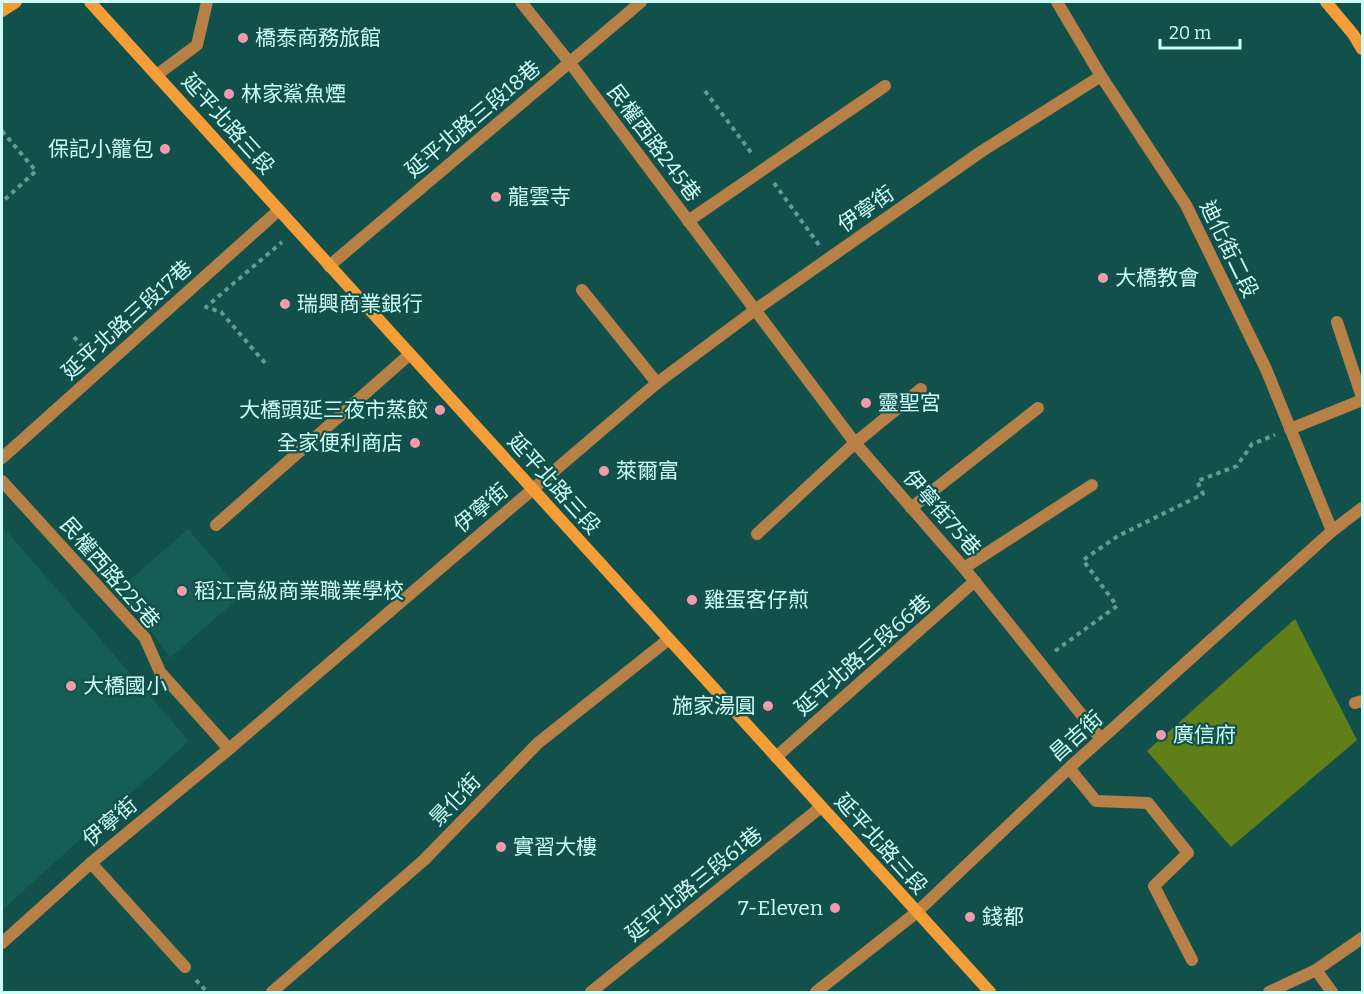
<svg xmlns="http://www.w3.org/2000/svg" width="1364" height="994" font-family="Bitter,'Noto Sans TC',serif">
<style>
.built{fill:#165d56}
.green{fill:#617f18}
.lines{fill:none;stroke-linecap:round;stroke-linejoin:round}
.path{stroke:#629b95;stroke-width:4;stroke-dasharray:4.5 4.5;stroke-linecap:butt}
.lane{stroke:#b78047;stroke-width:12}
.street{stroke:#b78047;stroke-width:12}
.secondary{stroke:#f59e38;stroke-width:12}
.poi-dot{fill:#f29aae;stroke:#12514b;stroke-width:2}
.labels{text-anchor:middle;stroke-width:4.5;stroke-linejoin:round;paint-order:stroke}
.poi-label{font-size:21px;fill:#ccfef7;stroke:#12514b;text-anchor:start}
.street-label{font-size:21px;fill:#ccfef7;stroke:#12514b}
</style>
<rect width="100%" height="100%" fill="#12514b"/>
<path class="built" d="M2 526 189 741 2 910Z
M188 529 243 594 170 658 121 588Z"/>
<path class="green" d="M1295 619 1357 740 1231 847 1147 751Z"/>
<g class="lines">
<path class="path" d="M705 91 753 155
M2 131 36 171 2 202
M774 183 819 245
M74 337 90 355
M265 363 221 312 206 307 282 242
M1055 651 1117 606 1083 560 1118 536 1203 494 1197 481 1237 466 1252 444 1275 435
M196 980 207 992"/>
<path class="lane" d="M521 2 570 63 855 443 964 568 1101 739
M158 74 197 45 207 2
M688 221 885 86
M329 266 641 2
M582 290 657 383
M1337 322 1362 397
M1290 429 1362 400
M2 481 145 638 160 672 229 749
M911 508 1038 408
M216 525 410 354
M757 534 855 443 921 389
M964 568 1092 485
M1355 703 1362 701
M776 757 975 581
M91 863 185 967
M1316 970 1362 938
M591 992 821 807
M1269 992 1316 970 1332 992"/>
<path class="street" d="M1057 2 1101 76 1186 205 1266 369 1332 531
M2 458 279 210
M1069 768 1096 801 1148 803 1188 853 1154 886 1192 960
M2 943 91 863 229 749 657 383 755 310 982 151 1101 76
M272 992 424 860 538 743 669 639
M816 992 917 912 1069 768 1332 531 1362 508"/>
<path class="secondary" d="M90 2 990 992
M1326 2 1353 34 1362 49
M2 11 16 2"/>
</g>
<g class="poi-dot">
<circle cx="243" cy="38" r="6"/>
<circle cx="229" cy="94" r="6"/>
<circle cx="165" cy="149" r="6"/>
<circle cx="496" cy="197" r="6"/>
<circle cx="1103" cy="278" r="6"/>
<circle cx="285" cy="304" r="6"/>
<circle cx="866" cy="403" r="6"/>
<circle cx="440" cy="410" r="6"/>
<circle cx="415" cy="443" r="6"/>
<circle cx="604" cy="471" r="6"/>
<circle cx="182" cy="591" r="6"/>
<circle cx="692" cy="600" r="6"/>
<circle cx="71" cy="686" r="6"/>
<circle cx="768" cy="706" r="6"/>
<circle cx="1161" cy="735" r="6"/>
<circle cx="501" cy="847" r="6"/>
<circle cx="835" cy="908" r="6"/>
<circle cx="970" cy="917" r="6"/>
</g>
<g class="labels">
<g class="poi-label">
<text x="255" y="45">橋泰商務旅館</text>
<text x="241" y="101">林家鯊魚煙</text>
<text x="153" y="156" text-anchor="end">保記小籠包</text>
<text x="508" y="204">龍雲寺</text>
<text x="1115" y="285">大橋教會</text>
<text x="297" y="311">瑞興商業銀行</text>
<text x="878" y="410">靈聖宮</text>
<text x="428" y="417" text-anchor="end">大橋頭延三夜市蒸餃</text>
<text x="403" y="450" text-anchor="end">全家便利商店</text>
<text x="616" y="478">萊爾富</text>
<text x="194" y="598">稻江高級商業職業學校</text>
<text x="704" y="607">雞蛋客仔煎</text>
<text x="83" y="693">大橋國小</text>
<text x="756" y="713" text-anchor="end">施家湯圓</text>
<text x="1173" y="742">廣信府</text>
<text x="513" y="854">實習大樓</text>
<text x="823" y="915" text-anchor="end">7-Eleven</text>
<text x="982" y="924">錢都</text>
</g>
<g class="street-label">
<text transform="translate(473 119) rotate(-40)" y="7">延平北路三段18巷</text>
<text transform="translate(228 124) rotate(48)" y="7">延平北路三段</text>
<text transform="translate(654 143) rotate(53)" y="7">民權西路245巷</text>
<text transform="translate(866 209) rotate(-35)" y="7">伊寧街</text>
<text transform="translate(1229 249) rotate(64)" y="7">迪化街二段</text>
<text transform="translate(127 320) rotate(-42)" y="7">延平北路三段17巷</text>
<text transform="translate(554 484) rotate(48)" y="7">延平北路三段</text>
<text transform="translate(481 508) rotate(-40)" y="7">伊寧街</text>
<text transform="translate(942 513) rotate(49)" y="7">伊寧街75巷</text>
<text transform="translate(110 573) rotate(49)" y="7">民權西路225巷</text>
<text transform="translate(863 655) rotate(-41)" y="7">延平北路三段66巷</text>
<text transform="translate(1076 736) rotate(-42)" y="7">昌吉街</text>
<text transform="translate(455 800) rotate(-46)" y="7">景化街</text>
<text transform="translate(110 822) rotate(-40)" y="7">伊寧街</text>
<text transform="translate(881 844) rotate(48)" y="7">延平北路三段</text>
<text transform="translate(694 884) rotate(-39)" y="7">延平北路三段61巷</text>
</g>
</g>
<rect width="1364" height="994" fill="none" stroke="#ccfef7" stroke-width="6"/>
<path d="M1160 39v9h80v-9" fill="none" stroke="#ccfef7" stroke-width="3"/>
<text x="1169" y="39" font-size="18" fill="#ccfef7" stroke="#12514b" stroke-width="4.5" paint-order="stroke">20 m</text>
</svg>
